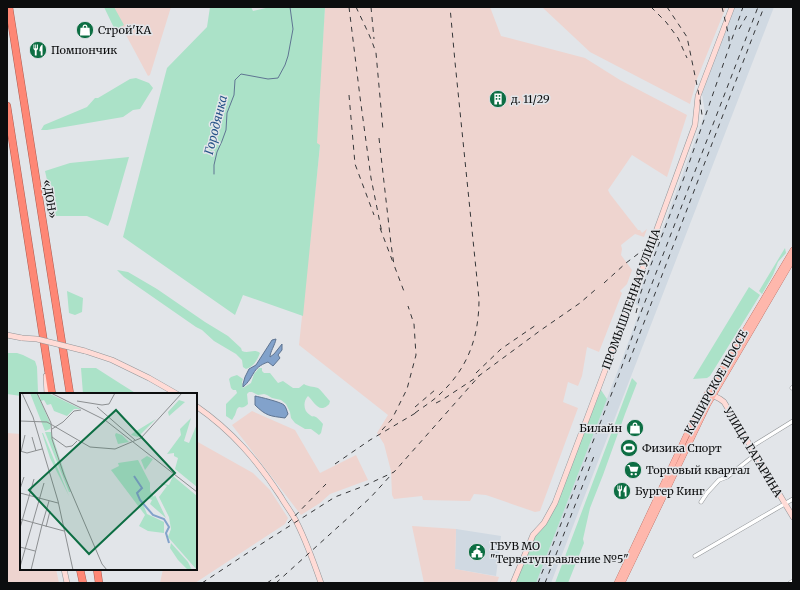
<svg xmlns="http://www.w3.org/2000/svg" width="800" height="590" font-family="Merriweather,serif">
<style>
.built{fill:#d0d9e2}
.industrial{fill:#eed4cf}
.green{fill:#abe2c8}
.water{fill:#82a2cb;stroke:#5f7592}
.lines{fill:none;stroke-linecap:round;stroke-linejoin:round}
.stream{stroke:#5f7592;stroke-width:1}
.street-casing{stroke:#929598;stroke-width:4.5}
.secondary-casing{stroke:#929598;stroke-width:6}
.primary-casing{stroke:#a95c51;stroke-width:6}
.highway-casing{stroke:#a95c51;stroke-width:8}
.street{stroke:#fff;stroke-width:3.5}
.secondary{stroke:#ffdbd6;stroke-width:5}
.primary{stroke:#feb7ac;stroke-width:5.5}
.highway{stroke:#fe8775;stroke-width:7}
.rail{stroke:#363739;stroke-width:1;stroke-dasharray:5 5;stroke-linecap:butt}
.secondary-bridge-casing{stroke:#929598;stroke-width:6;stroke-linecap:butt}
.secondary-bridge{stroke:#ffdbd6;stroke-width:5}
.labels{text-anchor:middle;stroke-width:3;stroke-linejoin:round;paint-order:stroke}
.poi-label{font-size:11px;fill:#0c0d0e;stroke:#e2e5e9;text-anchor:start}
.street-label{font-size:11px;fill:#0c0d0e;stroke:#e2e5e9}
.water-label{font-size:12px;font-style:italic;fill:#275388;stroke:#e2e5e9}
.inset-river{fill:none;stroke:#82a2cb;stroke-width:2}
.inset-road{fill:none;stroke:#8c8f91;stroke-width:1}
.view{fill:#0d6e43;fill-opacity:0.15;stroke:#0d6e43;stroke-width:2}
.inset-edge{fill:none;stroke:#0c0d0e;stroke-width:2}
</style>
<rect width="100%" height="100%" fill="#e2e5e9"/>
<path class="built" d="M734 7H774L551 583H536L623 357 641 307 635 304 705 113 702 94Z
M456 529 501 536 496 576 455 569Z"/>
<path class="industrial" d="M111 7H171L150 75 148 76Z
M325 7H490L501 36 585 58 620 80 687 115 667 177 632 155 608 190 610 194 638 230H640L642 233 647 229 644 237 635 234 621 245 622 249 621 255 632 270 627 284 620 291 622 293 599 352 587 347 582 376 578 386 568 382 563 402 578 408 540 511 535 512 486 495 474 494 470 501 423 500 422 496 394 499 392 495 391 471 384 444 377 433 388 415 299 345 320 146 316 143Z
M542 7H726L697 79 690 104 590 52Z
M252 411 295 430 320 473 356 455 368 480 330 494 320 503 301 515 232 425Z
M7 433 21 434V569H56L59 583H7Z
M196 441 253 473 270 490 288 518 285 524 195 583H160L163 569H196Z
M412 526 456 529 455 569 499 577 497 583H424Z"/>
<path class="green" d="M104 7H114L124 25 115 30Z
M210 7H251L253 11 270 7H325L317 143 320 145 303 316 243 295 235 315 123 237 167 68 207 27Z
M136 78 149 83 153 88 140 109 133 110 123 117 47 130H41L44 125 87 107 95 98H98L130 79Z
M129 157 111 219 108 226 87 216H55L45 171 70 163Z
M785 248 786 253 778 262 773 275 762 294 759 291Z
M117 270 128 272 157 289 205 322 228 336 241 348 242 351C249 354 254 348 260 353 257 361 253 367 246 369L243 367 242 360 236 354 214 341 202 330 196 327 124 277Z
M749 287 760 295 710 376 707 378 693 379Z
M67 291 83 298 82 312 75 315 69 313Z
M7 353H17L23 355 35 361 37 367 38 392 36 394H21V396L7 394Z
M81 368H96L121 384 137 394H83Z
M259 368H262V371L264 373H270L278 383 283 381 293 388H299L304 384C308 387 313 386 318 388 321 390 326 397 330 401 329 404 330 404 327 406 318 413 313 400 308 396 303 401 303 411 310 415 314 418 312 415 316 417 319 419 321 422 323 424L321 433 319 435 311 429H305L295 423 291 418 290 412 286 404 281 400 272 398 267 395 264 394 258 395 252 392H249L247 394 248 404C245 407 243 408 239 407L237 409 235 415 232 420 226 416V404L237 393 236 390H233L231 388 229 379 231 377 237 375 243 379 242 382 243 388 251 383 254 374Z
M632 378 637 383 625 414 603 475 590 508 583 539 584 543 568 583H555Z
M601 390 607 399 536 583H516L535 536 557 499Z"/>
<path class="water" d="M276 339C275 345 270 352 270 357L274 354 282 344V350L278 355 280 358 273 366 268 362C251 368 255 377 243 387V384L245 377 249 369 256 365 272 340Z
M255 396C260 397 281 402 284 405 286 407 287 411 288 414L285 418C270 416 266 416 255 405Z"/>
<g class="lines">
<path class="stream" d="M214 174V165L217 152 222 141 226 130 227 113 234 95 235 80 241 74 268 79 278 78 285 65 288 56 293 29 290 7"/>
<defs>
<path id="street" d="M792 388 793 387
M751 447 793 421
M701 502 707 493 719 480 727 477 756 454
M695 556 793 499
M790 583 793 581"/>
<path id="secondary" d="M7 335 22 338
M85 351 112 360 149 378 177 394
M46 376 47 394
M710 394 720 399 724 402 793 517
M196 406C232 431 257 460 281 497 286 506 293 514 297 523 307 543 314 563 321 583
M64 569 67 583
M513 583 533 535 544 523 555 503 609 360 695 125 698 96 732 7"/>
<path id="primary" d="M617 583 701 404 793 250
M622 583 708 404 793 259"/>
<path id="highway" d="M9 7 70 394
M7 106 52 394
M80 569 83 583
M97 569 99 583"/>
</defs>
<use href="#street" class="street-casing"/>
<use href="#secondary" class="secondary-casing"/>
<use href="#primary" class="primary-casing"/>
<use href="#highway" class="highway-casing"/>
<use href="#street" class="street"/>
<use href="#secondary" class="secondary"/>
<use href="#primary" class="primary"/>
<use href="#highway" class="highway"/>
<path class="rail" d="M349 7 360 97 371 178 382 233
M356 7C363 22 371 37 376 53L383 130
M371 7 374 39
M651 7 666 22 678 38 687 58
M667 7 687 37 700 100 702 115 701 119
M722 7 729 37V42
M739 29 749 12
M349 95 355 164 374 215
M379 138 391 244 394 265 405 294
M380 228 394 265
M604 283 626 263 651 244 660 234
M636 313 641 292 646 278 685 175 743 7
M629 362 764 7
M476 373 501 349 536 325
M436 403 442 400 480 375 541 330 580 303 595 290
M415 407 435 390
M415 413C423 407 433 401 440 394 468 368 479 337 479 299L455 62 450 7
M382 430 392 419 407 389 416 355 414 324 408 306
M335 464 370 440 419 411
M288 523 326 484
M202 583 255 548 335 497 364 486 394 472 480 375
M267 583 279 575
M276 583 370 498 391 475
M538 583 620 372 638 320 758 7
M545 583 594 456"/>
<defs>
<path id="secondary-bridge" d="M22 338 37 339 85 351"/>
</defs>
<use href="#secondary-bridge" class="secondary-bridge-casing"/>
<use href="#secondary-bridge" class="secondary-bridge"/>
</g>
<defs>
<symbol id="shop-disc" viewBox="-11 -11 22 22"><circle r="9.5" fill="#0d6e43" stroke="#e2e5e9"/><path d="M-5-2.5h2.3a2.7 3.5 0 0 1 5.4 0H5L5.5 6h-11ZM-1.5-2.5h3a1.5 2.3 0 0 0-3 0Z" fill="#fff"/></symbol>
<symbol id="restaurant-disc" viewBox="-11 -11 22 22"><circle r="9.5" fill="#0d6e43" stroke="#e2e5e9"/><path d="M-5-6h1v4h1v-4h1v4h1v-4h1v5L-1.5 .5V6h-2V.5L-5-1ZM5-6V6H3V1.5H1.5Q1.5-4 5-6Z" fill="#fff"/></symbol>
<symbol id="building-disc" viewBox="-11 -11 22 22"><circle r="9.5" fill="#0d6e43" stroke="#e2e5e9"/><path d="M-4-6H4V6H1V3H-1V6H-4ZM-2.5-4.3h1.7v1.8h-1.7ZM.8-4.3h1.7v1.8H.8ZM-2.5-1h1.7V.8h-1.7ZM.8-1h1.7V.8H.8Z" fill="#fff"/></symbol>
<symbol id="stadium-disc" viewBox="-11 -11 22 22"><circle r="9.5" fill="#0d6e43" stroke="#e2e5e9"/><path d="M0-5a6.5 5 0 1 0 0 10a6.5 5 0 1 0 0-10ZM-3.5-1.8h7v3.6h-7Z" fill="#fff"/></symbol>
<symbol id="supermarket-disc" viewBox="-11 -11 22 22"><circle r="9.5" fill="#0d6e43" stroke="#e2e5e9"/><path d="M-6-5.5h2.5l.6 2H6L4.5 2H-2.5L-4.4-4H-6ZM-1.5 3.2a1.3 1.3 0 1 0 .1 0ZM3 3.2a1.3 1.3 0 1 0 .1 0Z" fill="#fff"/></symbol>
<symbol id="civic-disc" viewBox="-11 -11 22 22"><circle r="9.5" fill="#0d6e43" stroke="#e2e5e9"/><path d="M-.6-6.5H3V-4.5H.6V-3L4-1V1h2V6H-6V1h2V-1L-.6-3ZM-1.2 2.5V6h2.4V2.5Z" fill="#fff"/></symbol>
</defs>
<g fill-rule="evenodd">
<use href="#shop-disc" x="75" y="20" width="20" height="20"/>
<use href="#restaurant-disc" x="28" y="40" width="20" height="20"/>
<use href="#building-disc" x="488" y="89" width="20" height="20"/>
<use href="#shop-disc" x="625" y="418" width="20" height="20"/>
<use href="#stadium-disc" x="619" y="438" width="20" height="20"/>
<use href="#supermarket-disc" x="623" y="460" width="20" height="20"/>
<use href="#restaurant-disc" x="612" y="481" width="20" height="20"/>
<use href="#civic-disc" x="467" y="542" width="20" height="20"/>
</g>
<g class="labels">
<g class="poi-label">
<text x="98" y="34">Строй'КА</text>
<text x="51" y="54">Помпончик</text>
<text x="511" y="103">д. 11/29</text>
<text x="622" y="432" text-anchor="end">Билайн</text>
<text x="642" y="452">Физика Спорт</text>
<text x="646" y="474">Торговый квартал</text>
<text x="635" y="495">Бургер Кинг</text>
<text x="490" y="550">ГБУВ МО<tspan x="490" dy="13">"Терветуправление №5"</tspan></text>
</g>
<g class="street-label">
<text transform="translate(50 199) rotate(81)" y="4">«ДОН»</text>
<text transform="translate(631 299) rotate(-70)" y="4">ПРОМЫШЛЕННАЯ УЛИЦА</text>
<text transform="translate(716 382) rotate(-61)" y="4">КАШИРСКОЕ ШОССЕ</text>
<text transform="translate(753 452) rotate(59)" y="4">УЛИЦА ГАГАРИНА</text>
</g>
<g class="water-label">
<text transform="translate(216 125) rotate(-76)" y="4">Городянка</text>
</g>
</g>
<g transform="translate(20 393)">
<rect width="177" height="177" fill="#e2e5e9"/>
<path d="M10 0H17L31 32 30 36 25 38ZM19 0H28L61 16H54L47 23 34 18 31 11 27 12 24 7 21 8ZM159 7 165 9 149 23 148 19ZM171 25 164 48 169 50 177 31V94L155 76 158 65 154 63V60L147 61 161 42 160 36ZM136 26 118 44 111 42 113 40ZM25 39H31L51 99H49ZM22 40H23L49 103 30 65ZM96 40 102 42 109 49 98 51 95 42ZM127 63 133 66 125 77 121 67ZM118 67 130 90V98L134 104 135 102 146 125 130 111 132 107 127 105 123 111 127 121 144 129V140L128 138 119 133 125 122 91 77 99 73 98 70ZM153 83 177 103V177L148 144 151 136 149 124 139 104 147 93 139 90 149 92ZM151 150 168 169 172 177H168L158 167 150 155Z" fill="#abe2c8"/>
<path class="inset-river" d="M114 83 122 95 117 100 120 107 133 122 144 126 149 134 146 140 149 150"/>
<path class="inset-road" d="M2 0 13 24 38 108 53 177M17 0 31 30 32 46 44 82 82 171 87 177M31 0 85 27 177 99M57 8 82 12M82 12 89 11 95 0M77 14 115 47M0 28 27 29 70 54 95 56 121 45 162 0M32 36 43 29 54 18 61 17M12 44 16 58M32 44 46 54 52 53 57 48M0 58 7 60 22 56M1 59 5 42M0 96 4 84M0 100 38 110M0 126 44 138M22 132 29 108M26 134 30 118M0 135 14 86M0 154 15 158M0 174 24 90M11 177 22 132"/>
<path class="view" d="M96 17 155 80 69 161 9 97Z"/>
<rect width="177" height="177" class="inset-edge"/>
</g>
<rect width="800" height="590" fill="none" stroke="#0c0d0e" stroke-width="16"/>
</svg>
